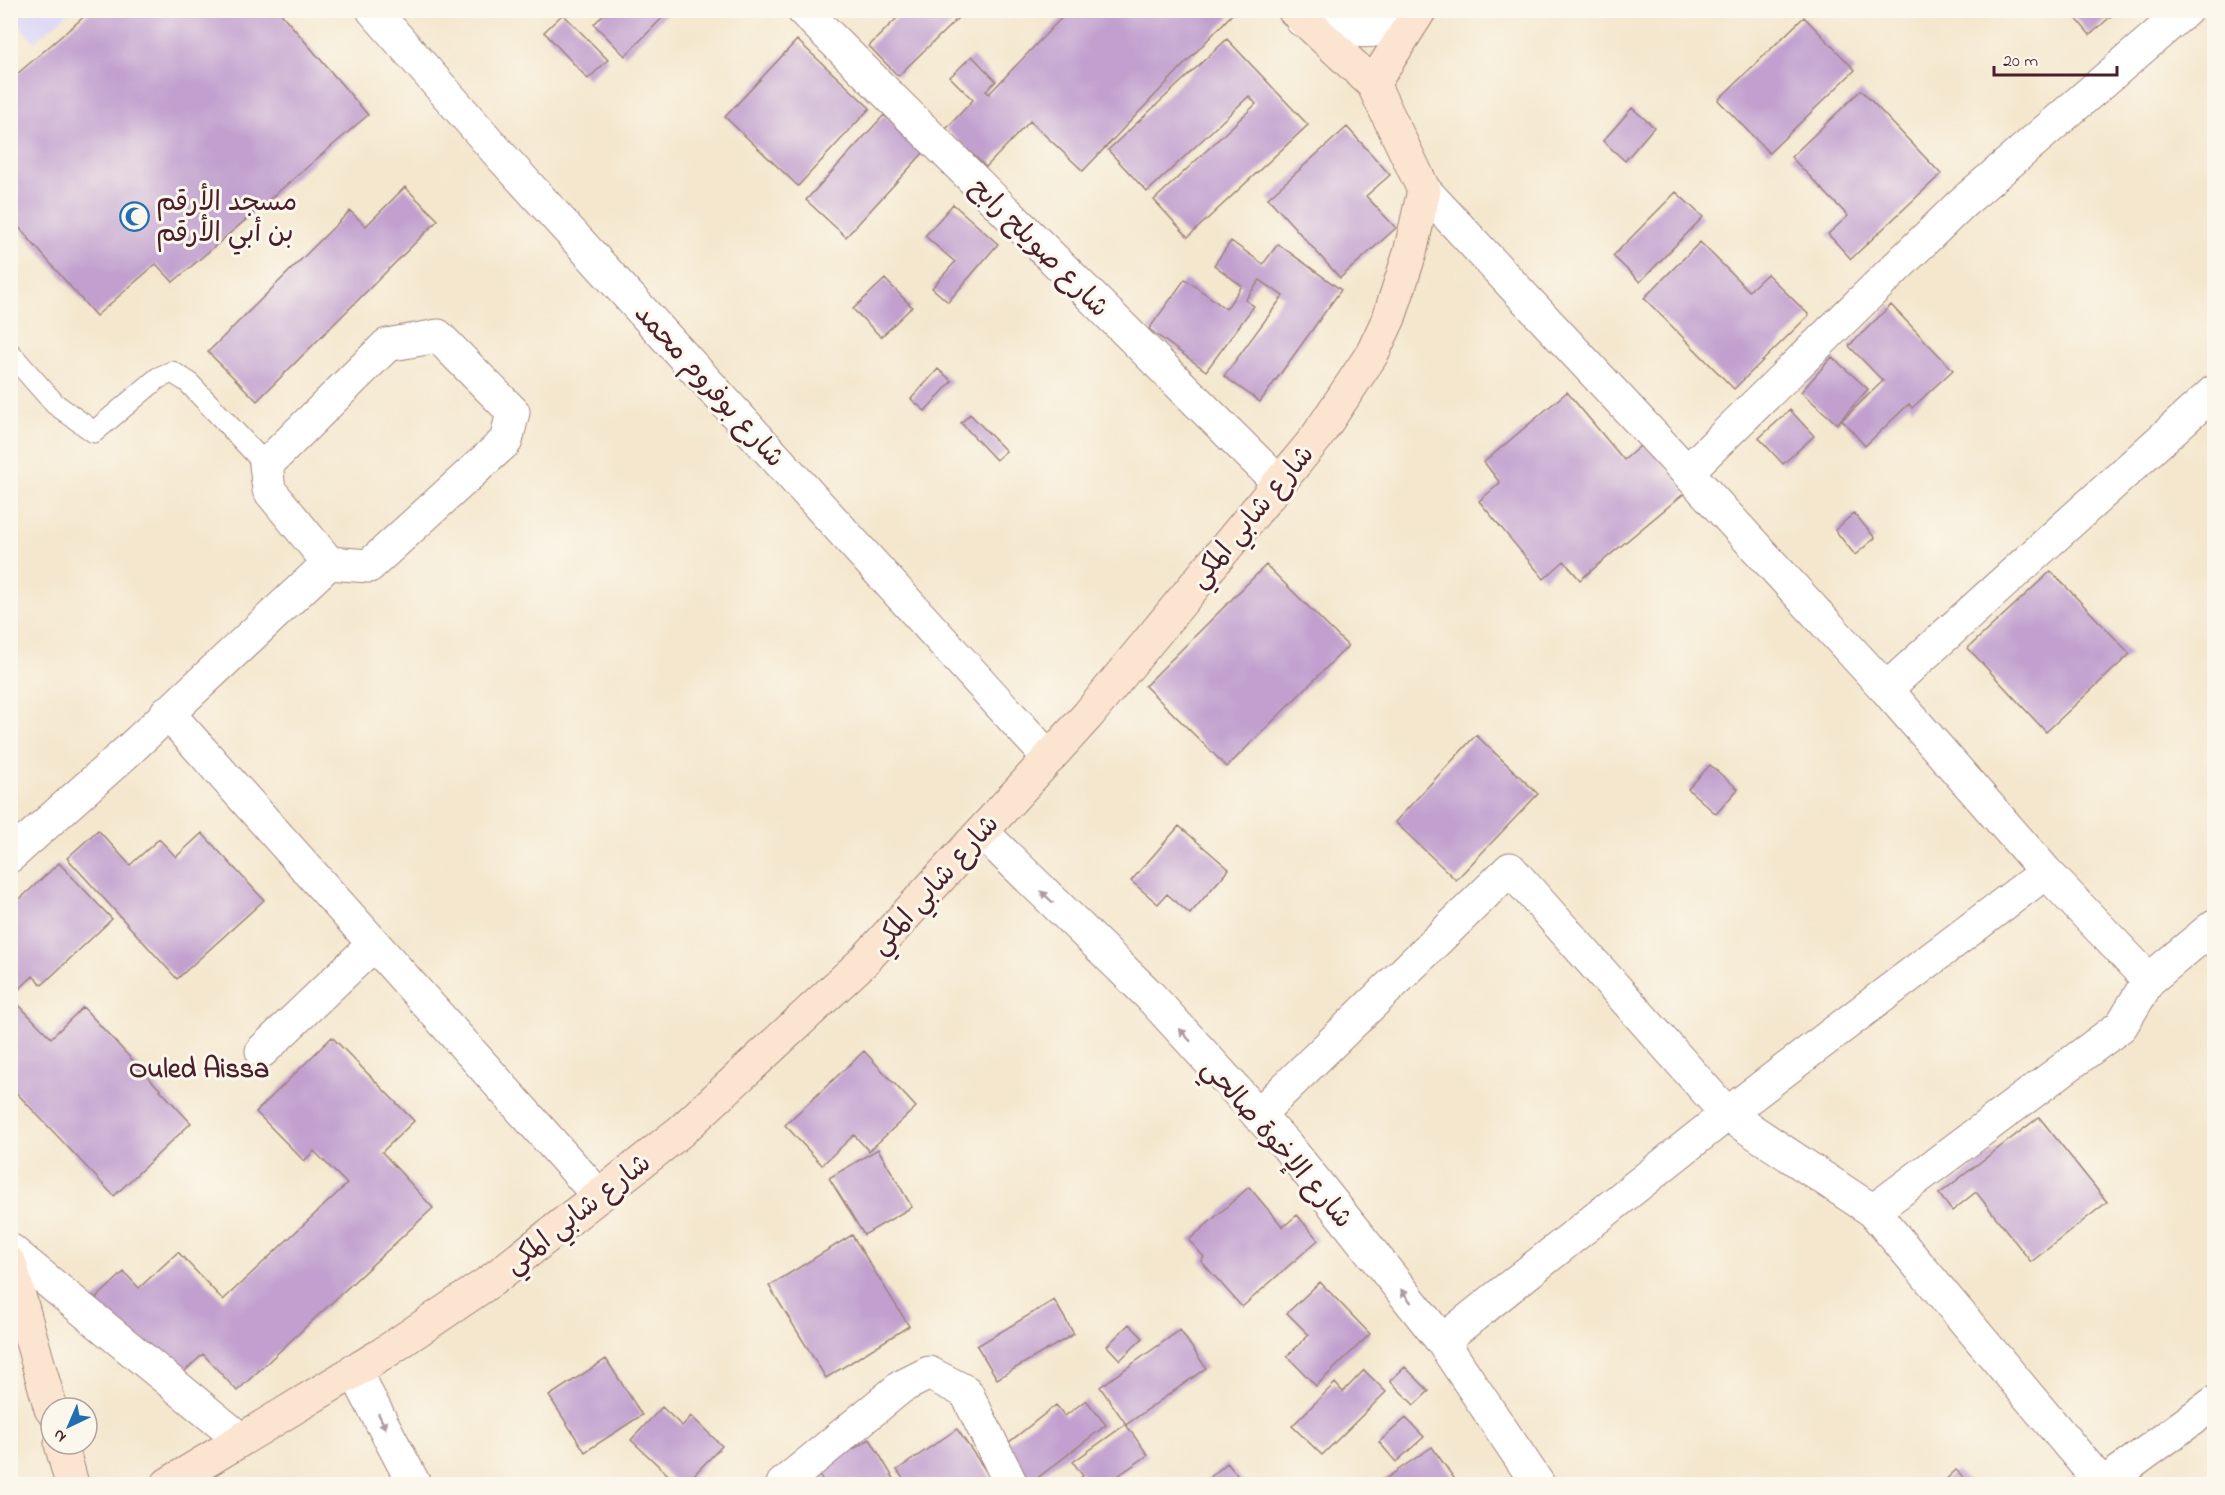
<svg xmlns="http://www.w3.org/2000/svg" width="2225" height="1495" font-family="'Indie Flower','Playpen Sans Arabic',sans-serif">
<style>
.built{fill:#dad6f7}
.building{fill:#c1a0cf}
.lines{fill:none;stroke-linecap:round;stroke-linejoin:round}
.service-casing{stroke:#9f837c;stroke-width:23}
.minor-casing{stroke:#9f837c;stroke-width:35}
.secondary-casing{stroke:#9f837c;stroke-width:35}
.service{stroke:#fff;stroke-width:21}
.minor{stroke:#fff;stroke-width:33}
.secondary{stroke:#fce5d0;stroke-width:33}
.oneway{fill:#ae9aa0}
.labels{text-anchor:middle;stroke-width:6;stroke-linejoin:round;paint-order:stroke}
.poi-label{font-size:27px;fill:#4a1f2b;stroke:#fbf7ec;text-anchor:start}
.street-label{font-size:27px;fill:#4a1f2b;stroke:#fbf7ec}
.neighbourhood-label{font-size:28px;font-weight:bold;fill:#4a1f2b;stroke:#fbf7ec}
</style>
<rect width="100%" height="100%" fill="#fbf7ec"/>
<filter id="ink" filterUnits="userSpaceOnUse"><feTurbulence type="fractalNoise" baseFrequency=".0167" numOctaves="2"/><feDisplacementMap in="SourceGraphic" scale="12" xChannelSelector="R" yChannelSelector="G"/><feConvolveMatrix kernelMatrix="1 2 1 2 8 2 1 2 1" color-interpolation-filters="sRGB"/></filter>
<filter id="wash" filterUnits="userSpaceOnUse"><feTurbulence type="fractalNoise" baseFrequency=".008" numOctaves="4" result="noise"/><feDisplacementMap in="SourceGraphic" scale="24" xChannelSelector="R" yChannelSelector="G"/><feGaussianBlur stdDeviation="1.35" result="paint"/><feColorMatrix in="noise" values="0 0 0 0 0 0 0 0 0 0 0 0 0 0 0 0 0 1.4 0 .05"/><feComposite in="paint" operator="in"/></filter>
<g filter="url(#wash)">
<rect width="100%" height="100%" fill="#f4e7ce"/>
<path class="built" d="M10 11 11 10 70 11 34 42 11 15Z"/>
<g id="blocks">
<path class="building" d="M92 10H278L368 115 173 282 156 264 96 316 10 217V80Z
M608 10H670L625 56 594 24Z
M905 10H950L958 18 898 76 869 46Z
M1069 10H1236L1083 171 1030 121 986 167 946 129 973 100 950 77 972 56 996 81 986 91 989 94Z
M2069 10H2118L2090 35Z
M563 14 608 60 588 79 544 32Z
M1804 17 1855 70 1769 153 1718 100Z
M1227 39 1308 125 1188 237 1154 200 1256 104 1249 96 1147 192 1108 150Z
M797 40 870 108 798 186 725 117Z
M1861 90 1941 174 1851 259 1828 234 1848 216 1791 157Z
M1632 108 1654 127 1625 161 1603 141Z
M884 115 924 152 846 237 806 200Z
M1347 127 1390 175 1366 196 1396 228 1340 278 1268 198Z
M405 187 438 220 257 401 208 352 350 211 366 226Z
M1676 192 1703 217 1640 282 1613 256Z
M953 204 998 244 948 302 932 288 955 262 925 236Z
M1231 241 1263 264 1278 244 1341 290 1260 402 1224 376 1283 296 1260 280 1245 300 1254 306 1206 371 1149 329 1185 279 1226 309 1242 286 1214 265Z
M1700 242 1749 291 1767 274 1809 315 1734 389 1644 298Z
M885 279 912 307 881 337 853 309Z
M1891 305 1953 370 1912 408 1909 404 1865 446 1842 420 1883 381 1849 346Z
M1832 357 1868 389 1837 424 1801 392Z
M938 369 952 381 925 411 911 399Z
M1567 392 1624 460 1646 441 1687 491 1580 580 1564 561 1544 579 1479 501 1500 483 1484 462Z
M1790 410 1814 436 1783 464 1759 438Z
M970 414 1006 451 996 460 961 423Z
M1854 513 1875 538 1855 555 1835 530Z
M1266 565 1348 646 1227 767 1145 686Z
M2051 571 2130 654 2046 732 1968 648Z
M1476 735 1538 794 1456 880 1395 822Z
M1710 765 1738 789 1716 814 1688 789Z
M1179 826 1229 869 1190 914 1167 894 1158 904 1131 881Z
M98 830 130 865 159 839 176 857 202 833 264 900 177 979 67 858Z
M59 863 112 919 42 985 33 976 11 997 51 1038 83 1007 191 1123 114 1196 10 1086V908Z
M332 1037 414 1121 382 1152 433 1208 237 1391 203 1354 170 1385 92 1302 124 1272 139 1288 178 1252 223 1300 347 1184 314 1151 304 1161 256 1112Z
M864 1051 916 1107 869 1151 854 1135 822 1165 785 1125Z
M2039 1117 2107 1202 2031 1262 1976 1192 1952 1211 1939 1194Z
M878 1149 912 1207 864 1235 829 1178Z
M1249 1187 1283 1227 1297 1215 1318 1240 1242 1307 1201 1261 1204 1257 1189 1240Z
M852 1235 909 1326 826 1378 769 1286Z
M1320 1282 1370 1334 1316 1386 1287 1356 1309 1335 1287 1313Z
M1054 1300 1074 1334 997 1379 977 1346Z
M1129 1324 1143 1338 1120 1360 1107 1346Z
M1180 1330 1206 1368 1126 1425 1148 1455 1106 1484H1071L1083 1476 1073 1462 1126 1424 1100 1387Z
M606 1359 642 1415 585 1452 549 1396Z
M1405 1367 1429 1391 1414 1405 1390 1381Z
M1364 1370 1386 1392 1322 1455 1292 1426 1335 1383 1343 1392Z
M1086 1400 1106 1425 1031 1483 1003 1447 1056 1405 1065 1416Z
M662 1407 682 1426 691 1416 722 1446 685 1484H678L631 1440Z
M1406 1418 1424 1437 1396 1462 1379 1442Z
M957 1429 995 1484H907L897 1470Z
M870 1439 897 1484H825L816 1471Z
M1432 1447 1458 1484H1380L1379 1483Z
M1227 1463 1245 1484H1208L1206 1481Z
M1956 1470 1971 1484H1941Z"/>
</g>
</g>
<g filter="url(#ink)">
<use href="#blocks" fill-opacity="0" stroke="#9f837c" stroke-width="1.5"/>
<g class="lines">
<defs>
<path id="service" d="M10 353 55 404 94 432 158 378 172 372 188 382 266 465"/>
<path id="minor" d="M373 10 501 156 1049 758
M803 10 1278 482
M1302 20C1341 30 1384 42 1416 10
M1424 190 1687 472 1886 689 2046 872 2149 980
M1687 472 1960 205 2186 10
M1886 689 2214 392
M167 712 599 1196
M982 832 1150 996 1287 1146 1442 1341 1538 1484
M10 856 129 750 329 563 369 566 506 441 513 412 438 336 387 345 266 465 269 490 329 563
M262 1051 374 944
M1258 1115 1510 869 1727 1114 1873 1211 2102 1484
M1873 1211 2121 1026 2149 980 2214 926
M10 1250 240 1439
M1442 1341 1727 1114 2046 872
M354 1370 414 1484
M783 1484 901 1387 929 1373 966 1392 1011 1484
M2103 1484 2214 1403"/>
<path id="secondary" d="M1373 84 1420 10
M10 1264 51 1409
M61 1444 72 1484
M168 1484 381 1355 492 1280 681 1131 863 962 1088 715 1316 438 1372 354 1389 318 1410 253 1424 190 1373 84 1294 10"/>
</defs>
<use href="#service" class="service-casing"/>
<use href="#minor" class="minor-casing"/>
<use href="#secondary" class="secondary-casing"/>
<use href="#service" class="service"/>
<use href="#minor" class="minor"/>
<use href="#secondary" class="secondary"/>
</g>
<defs><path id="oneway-solid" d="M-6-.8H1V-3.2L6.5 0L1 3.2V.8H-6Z" transform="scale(1.5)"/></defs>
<g class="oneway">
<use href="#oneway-solid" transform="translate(1047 897) rotate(-136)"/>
<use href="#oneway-solid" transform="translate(1185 1035) rotate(-132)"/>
<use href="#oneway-solid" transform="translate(1406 1296) rotate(-128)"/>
<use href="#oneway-solid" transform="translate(382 1421) rotate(64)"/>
</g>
</g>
<defs>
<symbol id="mosque-ring" viewBox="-11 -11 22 22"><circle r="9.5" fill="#fbf7ec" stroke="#1f6fb2" stroke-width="1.5"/><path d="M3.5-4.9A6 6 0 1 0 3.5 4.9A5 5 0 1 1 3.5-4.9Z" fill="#1f6fb2"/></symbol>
</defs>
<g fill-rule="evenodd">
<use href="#mosque-ring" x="118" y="200" width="33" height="33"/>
</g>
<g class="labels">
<g class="poi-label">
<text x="156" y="210">مسجد الأرقم<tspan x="156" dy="31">بن أبي الأرقم</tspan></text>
</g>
<g class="street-label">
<text transform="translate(1040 247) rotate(45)" y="9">شارع صويلح رابح</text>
<text transform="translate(710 385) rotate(48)" y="9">شارع بوفروم محمد</text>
<text transform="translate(1251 516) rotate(-50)" y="9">شارع شابي المكي</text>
<text transform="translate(934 884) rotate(-48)" y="9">شارع شابي المكي</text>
<text transform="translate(1278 1143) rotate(49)" y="9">شارع الإخوة صالحي</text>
<text transform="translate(577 1213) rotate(-38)" y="9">شارع شابي المكي</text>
</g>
<g class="neighbourhood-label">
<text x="199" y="1077">Ouled Aissa</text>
</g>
</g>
<rect width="2225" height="1495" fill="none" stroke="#fbf7ec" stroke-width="36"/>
<g transform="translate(69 1426) rotate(224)"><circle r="28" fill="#fbf7ec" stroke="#b4a19f" stroke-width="1.5"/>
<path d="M0-4.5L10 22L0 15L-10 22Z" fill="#1f6fb2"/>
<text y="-9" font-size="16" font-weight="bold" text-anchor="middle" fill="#4a1f2b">N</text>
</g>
<path d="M1994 66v9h123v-9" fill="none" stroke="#4a1f2b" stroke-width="3"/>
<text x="2003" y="66" font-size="18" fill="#4a1f2b" stroke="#fbf7ec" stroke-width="4.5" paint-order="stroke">20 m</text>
</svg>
